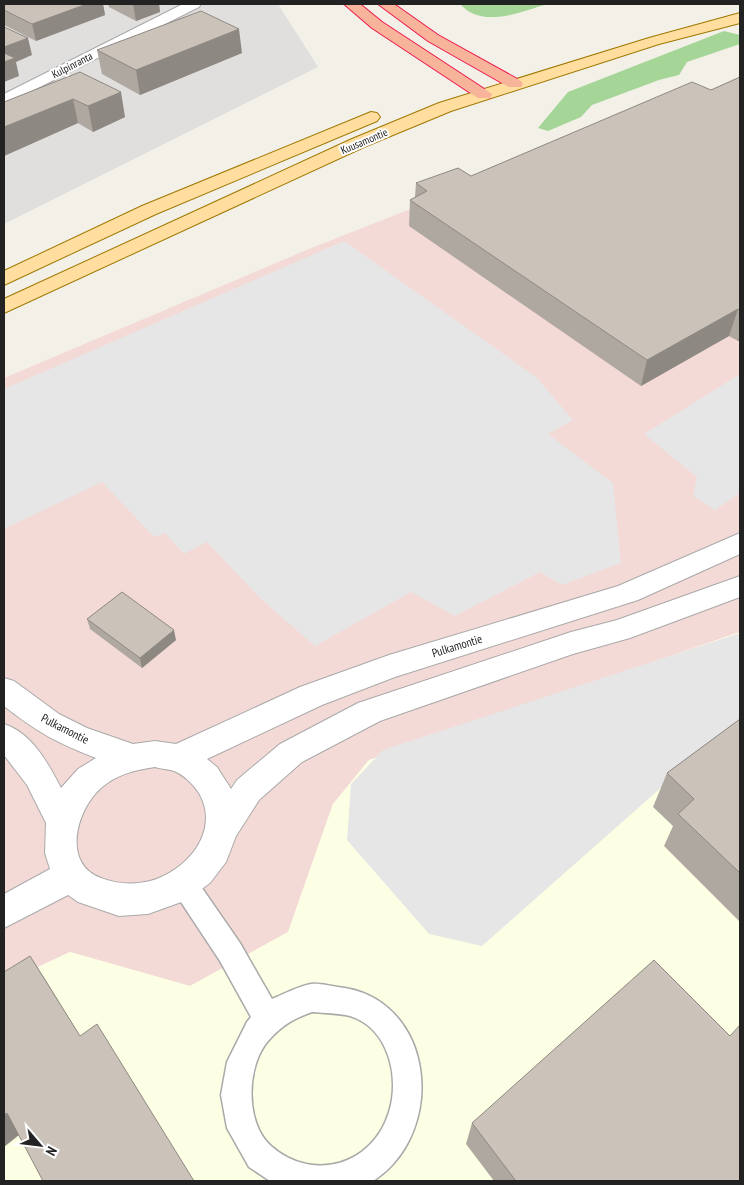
<svg xmlns="http://www.w3.org/2000/svg" width="744" height="1185" font-family="'PT Sans Narrow',sans-serif">
<style>
.residential{fill:#e0dfde}
.commercial{fill:#f4dad6}
.education{fill:#fdffe4}
.forest{fill:#a5d698}
.parking{fill:#e6e6e6}
.lines{fill:none;stroke-linecap:round;stroke-linejoin:round}
.service-casing{stroke:#a9a9a9;stroke-width:3}
.minor-casing{stroke:#a9a9a9;stroke-width:2}
.primary-casing{stroke:#9f7800;stroke-width:2}
.trunk-casing{stroke:#ed184f;stroke-width:2}
.service{fill:#fff;fill-rule:evenodd}
.minor{fill:#fff;fill-rule:evenodd}
.primary{fill:#ffdea0;fill-rule:evenodd}
.trunk{fill:#f8b49a;fill-rule:evenodd}
.wall{fill:#afa8a0}
.shaded-wall{fill:#8e8882}
.building{fill:#cbc3ba;stroke:#8e8882}
.labels{text-anchor:middle;stroke-width:4;stroke-linejoin:round;paint-order:stroke}
.far-street-label{font-size:11px;fill:#222;stroke:#fff}
.street-label{font-size:12px;fill:#222;stroke:#fff}
</style>
<rect width="100%" height="100%" fill="#f3f0e8"/>
<path class="residential" d="M33 4H278L318 67 4 224V18Z"/>
<path class="commercial" d="M740 79V632L369 760 333 804 288 932 190 986 70 952 4 983V378L309 249Z"/>
<path class="education" d="M740 632V1181H4V983L70 952 190 986 288 932 333 804 369 760Z"/>
<path class="forest" d="M460 4H547C521 12 482 29 460 4Z
M724 31 740 35V44L687 62 679 75 659 80 592 105 581 117 548 131 538 128 568 92Z"/>
<path class="parking" d="M344 241 536 377 573 420 548 434 613 483 621 563 562 585 540 572 455 616 411 592 315 646 262 600 207 542 184 554 165 533 154 537 102 482 4 529V389Z
M740 374V493L715 510 693 496 697 477 644 434Z
M740 633V718L482 946 429 934 347 840 351 784 383 750Z"/>
<g class="lines">
<defs>
<path id="service" d="M184 872 193 875 240 943 272 999C284 994 299 986 311 984 319 983 330 986 338 987 434 997 448 1129 376 1179L373 1181H270L249 1167 227 1128 221 1095 227 1062 247 1022 251 1017 220 961 175 893 171 884 175 875ZM312 1012C324 1013 338 1013 350 1016 389 1028 400 1078 389 1112 373 1165 313 1183 271 1146 245 1123 246 1067 268 1041 282 1025 293 1019 312 1012Z"/>
<path id="minor" d="M183 4H201L199 7 4 105V94Z
M740 533V554L638 600 395 677 322 705 207 759 217 767 231 789 237 780 280 744 358 703 571 632 617 620 740 576V597L630 638 573 654 380 721 302 762 259 800 236 836 226 862 210 883 187 900 148 914 119 916 78 902 68 895 4 928V894L50 869 45 853 46 823 27 785 4 755V724C32 733 48 763 61 788L78 769 96 758C57 743 37 732 4 706V678L14 681 59 714 87 728 133 744 155 741 176 744 300 687 389 655 618 586ZM155 767C161 769 168 769 174 771 184 775 193 784 199 793 221 831 187 871 150 881 134 885 116 884 101 878 62 864 76 811 100 789 115 775 134 770 155 767Z"/>
<path id="primary" d="M740 13V23L659 44 451 111 364 147 4 313V299L352 139 439 103 649 38Z
M371 112 377 113 380 117 377 121 156 214 4 285V271L142 206Z"/>
<path id="trunk" d="M344 4H360L382 22 492 94 490 98H478L372 28Z
M378 4H394L438 35 521 81 523 84 521 87H509L428 41Z"/>
</defs>
<use href="#service" class="service-casing"/>
<use href="#minor" class="minor-casing"/>
<use href="#primary" class="primary-casing"/>
<use href="#trunk" class="trunk-casing"/>
<use href="#service" class="service"/>
<use href="#minor" class="minor"/>
<use href="#primary" class="primary"/>
<use href="#trunk" class="trunk"/>
</g>
<path class="wall" d="M8 4H103L105 15 36 41 4 25V5Z
M108 4H159L160 12 136 21 109 7Z
M97 50 242 53 140 95 102 74Z
M80 72 125 117 93 132 78 123 4 156Z
M740 77V340L738 341 729 336 641 386 409 226 410 200 415 197 416 183 471 176 711 90Z
M87 619 176 640 142 668 90 629Z
M740 719V922L664 846 673 826 653 807 667 773Z
M472 1123 740 1181H494L466 1144Z"/>
<path class="shaded-wall" d="M87 4H103L105 15 36 41 32 24Z
M133 4H159L160 12 136 21Z
M239 29 242 53 140 95 136 70Z
M28 38 32 55 16 62 19 76 4 82V47Z
M121 92 125 117 93 132 88 106Z
M73 99 78 123 4 156V127Z
M738 309 729 336 641 386 647 360Z
M740 333V340L738 341Z
M174 630 176 640 142 668 140 658Z
M30 956 45 979 93 1057 80 1036Z
M7 1113 24 1131 4 1147V1115Z"/>
<path class="building" d="M8 4H87L32 24 4 10V5Z
M201 11 239 29 136 70 97 50Z
M4 27 28 38 4 47Z
M4 53 15 58 4 62Z
M80 72 121 92 88 106 73 99 4 127V102Z
M740 77V311L738 309 647 360 410 200 427 191 416 183 458 168 471 176 692 82 711 90Z
M122 592 174 630 140 658 87 619Z
M740 719V873L678 814 694 799 667 773Z
M30 956 80 1036 97 1024 194 1181H43L7 1113 4 1115V972Z
M654 960 730 1036 740 1025V1181H516L472 1123Z"/>
<g class="labels">
<g class="far-street-label">
<text transform="translate(72 65) rotate(-27)" y="4">Kulpinranta</text>
<text transform="translate(364 141) rotate(-23)" y="4">Kuusamontie</text>
</g>
<g class="street-label">
<text transform="translate(457 646) rotate(-17)" y="4">Pulkamontie</text>
<text transform="translate(65 729) rotate(27)" y="4">Pulkamontie</text>
</g>
</g>
<rect width="744" height="1185" fill="none" stroke="#222222" stroke-width="10"/>
<g transform="translate(40 1145) rotate(118)" stroke="#ffffff" stroke-width="4" paint-order="stroke">
<path d="M0-4L9 19L0 12L-9 19Z" fill="#222222"/>
<text y="-8" font-size="14" font-weight="bold" text-anchor="middle" fill="#222222">N</text>
</g>
</svg>
